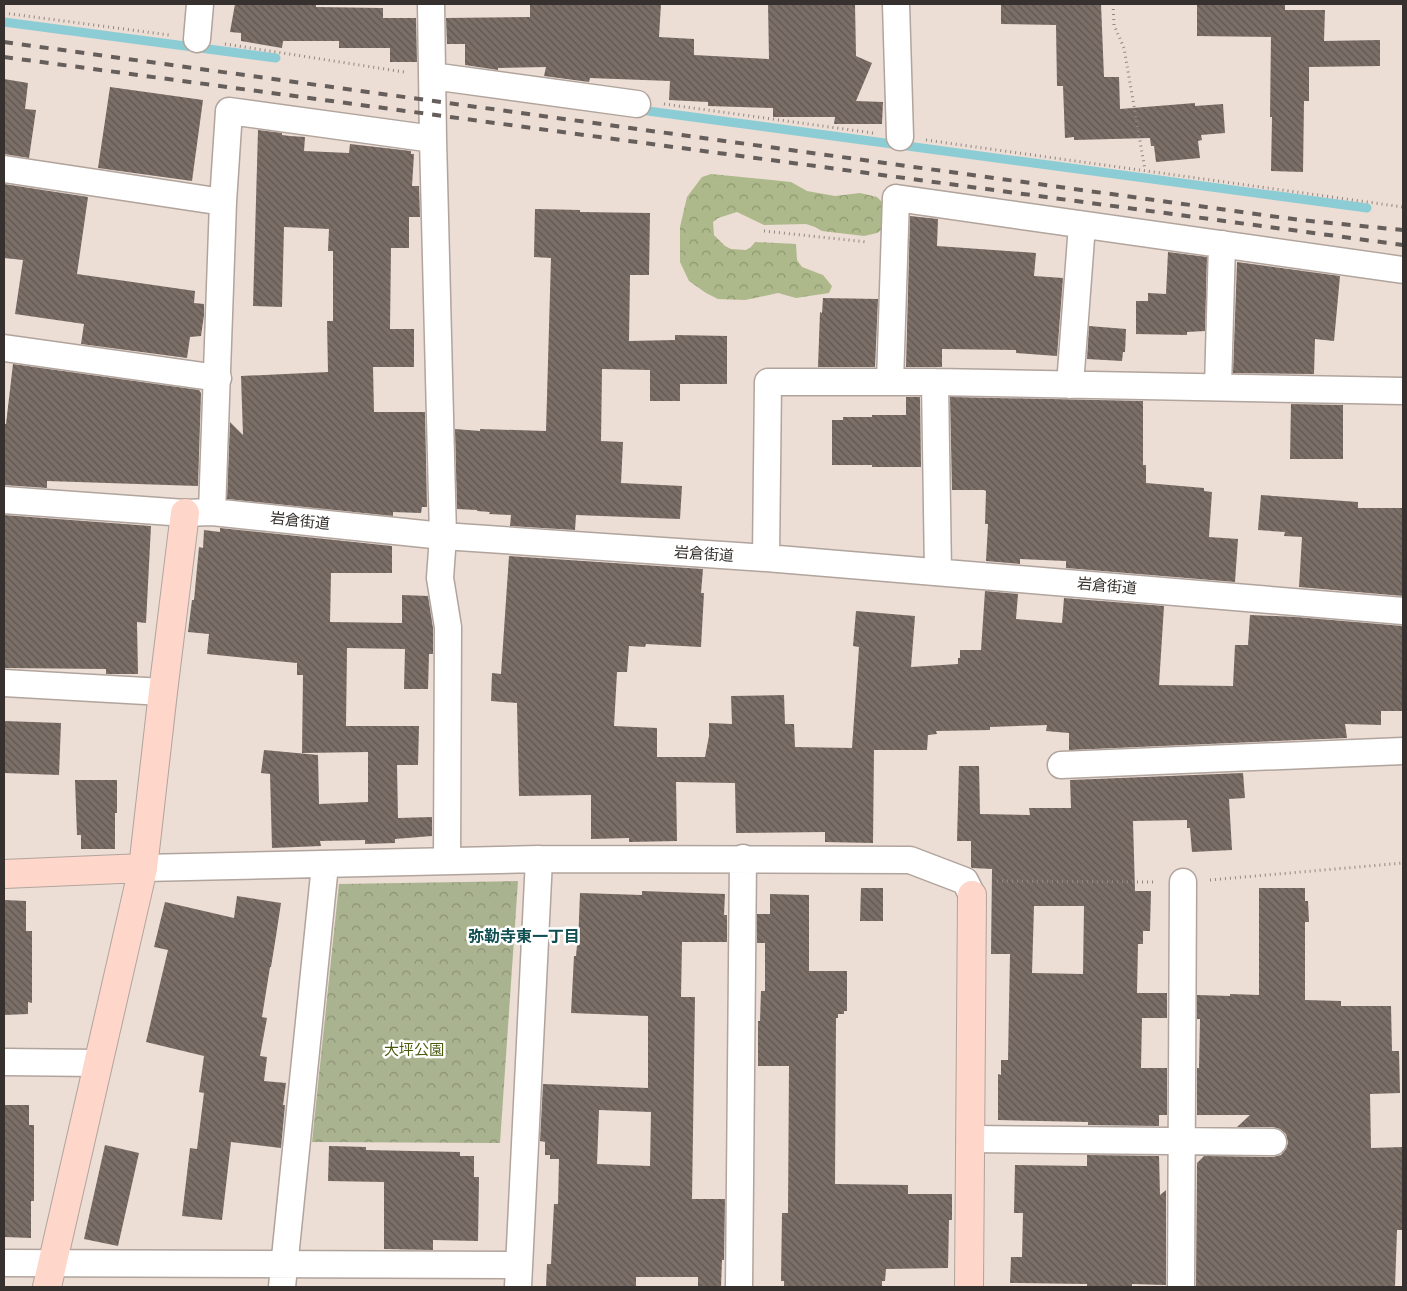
<svg xmlns="http://www.w3.org/2000/svg" width="1407" height="1291" font-family="'Archivo Narrow','Noto Sans JP',sans-serif">
<style>
.forest{fill:url(#forest-crowns)}
.park{fill:url(#park-crowns)}
.lines{fill:none;stroke-linecap:round;stroke-linejoin:round}
.stream{stroke:#8ccdd5;stroke-width:9}
.building{fill:url(#building-back-hatch);fill-rule:evenodd}
.street-casing{stroke:#b1a49c;stroke-width:29}
.secondary-casing{stroke:#b1a49c;stroke-width:30}
.path{stroke:#918782;stroke-width:3;stroke-dasharray:1 4;stroke-linecap:butt}
.street{stroke:#fff;stroke-width:26}
.secondary{stroke:#fed6ca;stroke-width:28}
.rail{stroke:#665e5a;stroke-width:4;stroke-dasharray:9 9;stroke-linecap:butt}
.labels{text-anchor:middle;stroke-width:5;stroke-linejoin:round;paint-order:stroke}
.street-label{font-size:15px;fill:#36312e;stroke:#fff}
.park-label{font-size:15px;fill:#4c5a0e;stroke:#fff}
.neighbourhood-label{font-size:16px;font-weight:bold;fill:#114f52;stroke:#fff}
</style>
<defs>
<pattern id="forest-crowns" width="20" height="18" patternUnits="userSpaceOnUse" patternTransform="scale(1.25)"><rect width="20" height="18" fill="#adb98a"/><path d="M2 6a3 3 0 1 1 6 0M12 15a3 3 0 1 1 6 0" fill="none" stroke="#8e9771"/></pattern>
<pattern id="park-crowns" width="20" height="18" patternUnits="userSpaceOnUse" patternTransform="scale(1.25)"><rect width="20" height="18" fill="#aab38f"/><path d="M2 6a3 3 0 1 1 6 0M12 15a3 3 0 1 1 6 0" fill="none" stroke="#8b9275"/></pattern>
<pattern id="building-back-hatch" width="6" height="6" patternUnits="userSpaceOnUse" patternTransform="scale(1.25)"><rect width="6" height="6" fill="#7b6f68"/><path d="M-1 5l2 2M0 0l6 6M5-1l2 2" fill="none" stroke="#605752"/></pattern>
</defs>
<rect width="100%" height="100%" fill="#ecddd5"/>
<path class="forest" d="M711 174 791 182 807 191 835 196 860 193 877 197 885 205 883 229 877 233 864 236 822 231 815 227 806 224 764 225 737 212 718 218 713 222 714 235 725 246 731 249 746 250 751 247 755 242 796 244 797 260 802 267 823 275 832 286 829 293 796 298 778 293 745 300 718 299 706 293 689 281 680 262V227L687 197 702 177Z"/>
<path class="park" d="M518 881 500 1143 312 1142 339 884Z"/>
<g class="lines">
<path class="stream" d="M4 22 276 58
M648 111 1367 208"/>
</g>
<path class="building" d="M235 4H316V7L383 8V18H416L417 62H390V48H339V41H283L282 48 241 41V33L230 32Z
M535 4H661L659 37 694 39V55L769 59 768 4H855L856 56 872 63 856 101 883 102 882 124H834L835 117H773V108L708 106V102L669 100 670 81 590 78 589 82 544 76 546 67 498 68V70L465 65V44H447L446 18 530 17V5H535Z
M1001 4H1101L1104 77H1119L1120 109 1195 103V106L1223 104 1225 133 1201 135 1202 140 1198 141 1200 158 1156 162 1154 146H1151L1150 138 1074 140V137L1065 138 1063 86H1057L1056 25 1001 24Z
M1197 4H1285V10H1325L1324 41 1380 40V66L1309 67V101H1304L1303 172 1271 171 1272 117H1270L1271 37 1197 36Z
M4 79 28 83 25 109 36 110 29 158 4 154Z
M110 87 203 100 192 181 98 168Z
M258 130 282 133V135L290 136 305 137 304 151 349 153 350 144 411 151V154H414L412 186H419L420 217H409V248H391L390 329H414V367H373L374 412H425L427 507H422L421 513 393 512V516L227 499 230 422 243 435 241 376 328 372 327 321H333V251H328L329 229 284 227 282 307 253 306Z
M4 184 88 197 77 274 195 291 194 303 204 304V315L201 336 190 337 187 358 81 344 84 324 15 314 23 260 4 258Z
M535 209 580 210V212L650 213 649 275H630L629 341 675 340V335L727 336V384H680V401H650V370L602 369 601 441 623 442 621 483 682 486 680 519 576 515 575 530 510 526 511 515 489 514 490 512 477 511V510L457 509 455 429 480 431V429L546 431 551 258 534 257Z
M910 216 938 219 937 246 1036 253 1034 276 1063 278 1057 356 1016 353V350L942 349V367H906Z
M1168 252 1207 257 1205 331 1187 332V335L1136 334V301H1148V293L1166 294Z
M1237 262 1340 276 1334 341 1315 339 1314 374 1233 373Z
M823 298 878 299 875 367H818L820 312 822 313Z
M1089 326 1126 329 1125 352H1123L1122 361 1087 359Z
M13 364 199 390 201 393 198 486 47 481V488L4 485V424H6Z
M906 397H920L921 467H872V465H832V420H843V417H872V415H906Z
M950 397 1143 401V465H1146V483L1204 488V491L1212 492 1209 537 1238 539 1235 582 1066 568V561L1020 559V564L986 561 988 524H985L986 491 984 490H952Z
M1291 404 1343 405V459H1290Z
M1261 495 1358 502V508H1403V596L1299 587 1302 537 1284 536 1285 532 1258 530Z
M4 515 151 526 146 623 137 622 138 674H106V669L4 668Z
M220 528 392 546V573H331L330 622 402 623V595L428 596 433 628V654H429L428 689H404L405 649 347 648 346 726H419L418 765H397L398 818 432 817V836L395 839V843L365 844V840L320 841 321 846 272 848 270 774 261 773 264 750 318 755 319 804 368 802V752L302 753 303 675H297V663L207 654 209 634 188 632 192 600H194L199 547 203 548 204 530 220 532Z
M509 556 703 569 701 593H704L701 647 646 644 645 647 629 646 627 672H617L614 726 657 728V757H705L709 736V723L732 724 731 696 784 695 785 724H794L795 747 852 748 859 647 853 646 856 611 915 616 911 667 958 664V658H960V650H981L985 591 1018 594 1016 619 1062 623 1064 598 1164 606 1159 685 1233 686 1235 645H1248L1250 615 1296 617 1403 626V711H1381V725L1345 724 1347 738 1069 750V733L1046 731 1047 725 990 727V730L936 731 937 734 928 735 927 750H874L873 843 825 842V832L736 833 735 783 676 782 677 841 629 842V838L591 839V795L519 796 517 703 491 701 492 673 501 674Z
M4 721 61 723 59 775 4 773Z
M959 766H979L980 814 1030 815 1029 808H1071L1070 780 1243 773 1245 798 1229 799 1232 850 1192 852 1190 828H1187V820L1133 821 1135 891H1151L1150 931H1143V944H1138L1137 993H1167V1018H1142L1141 1068H1167V1115H1159V1126L1088 1125V1122L998 1120V1074L1001 1075V1060H1008L1010 954H991L992 869 972 868 971 867V841H957ZM1034 906H1084L1083 974 1032 973Z
M75 780H117V813H115V849H81V835H77Z
M861 888H883V921H860Z
M1259 888H1305V901H1308L1309 922H1305V1000L1341 1001V1006H1391L1392 1051H1399L1400 1093 1370 1094 1371 1148 1403 1147V1230H1397L1395 1287H1196L1197 1163 1204 1156 1273 1157 1281 1155 1286 1149 1288 1143 1286 1134 1280 1129 1273 1127H1237L1250 1115H1197V1068H1199L1200 1019H1197V995L1230 996V994L1259 995Z
M642 891 725 894 724 915H727V942H682L681 997H695L692 1199H725L724 1260H722L721 1287H698V1277H636V1287H546L547 1264H551L554 1204H558L559 1159H550V1155H545V1142L540 1141 543 1084 648 1088V1016L571 1013 574 956H576L577 945H578L580 893 642 895ZM599 1110 651 1112 650 1166 597 1164Z
M770 894 809 895V971H847V1011H844V1014H838V1018H836L835 1184 908 1185V1194H952V1220H949L948 1268 886 1269 885 1281H882V1287H784V1281H781L782 1213H788L789 1066H758V1021H760L761 991H765V943H757V914H770Z
M237 896 281 903 276 936 271 967H270L262 1017 267 1018 260 1056 267 1057 264 1081 286 1083 283 1105H285L281 1148 231 1142 222 1220 182 1216 190 1148 197 1149 204 1093 199 1092 204 1056 146 1042 168 950 154 947 165 902 234 918Z
M4 900 26 901V931H32V1003L28 1002V1014L4 1015Z
M4 1105H29V1125H34V1201H31V1238L5 1237 4 1230Z
M105 1145 139 1153 118 1246 84 1239Z
M329 1146 366 1147V1150L460 1152V1156H474V1177H479L478 1241 433 1240V1250L384 1249V1182L328 1181Z
M1087 1155 1159 1156 1160 1195 1166 1190V1285L1132 1284V1287H1087V1284L1010 1283 1011 1257H1022L1023 1213H1014L1015 1165 1087 1166Z"/>
<g class="lines">
<defs>
<path id="street" d="M431 4 433 139 443 536 440 578 448 627 447 860
M896 4 900 137
M197 39 200 4
M432 76 637 104
M4 169 223 202 212 512
M223 202 229 111 433 139
M4 348 218 378
M890 382 896 198 1403 270
M935 382 938 572
M1070 385 1082 225
M1218 387 1222 244
M4 500 185 513 212 512 443 536 766 558 1403 611
M766 558 768 382H935L1403 391
M4 683 163 692
M1061 765 1403 751
M143 868 539 859 910 860 965 881 972 895
M4 1062 98 1063
M970 1139 1273 1142
M4 1263 518 1265
M282 1287 325 865
M518 1287 539 859
M739 1287 743 858
M1181 1287 1183 882"/>
<path id="secondary" d="M4 874 143 868
M47 1287 143 868 163 692 185 513
M969 1287 972 895"/>
</defs>
<use href="#street" class="street-casing"/>
<use href="#secondary" class="secondary-casing"/>
<path class="path" d="M1113 4 1114 25 1124 48 1145 170
M4 13 169 35
M225 44 404 72
M664 104 873 133
M926 140 1403 207
M764 231 867 242
M1210 880 1403 863
M997 881 1156 882"/>
<use href="#street" class="street"/>
<use href="#secondary" class="secondary"/>
<path class="rail" d="M4 42 1300 220 1403 230
M4 57 1403 245"/>
</g>
<g class="labels">
<g class="street-label">
<text transform="translate(300 521) rotate(6)" y="5">岩倉街道</text>
<text transform="translate(704 554) rotate(4)" y="5">岩倉街道</text>
<text transform="translate(1107 586) rotate(5)" y="5">岩倉街道</text>
</g>
<g class="park-label">
<text x="414" y="1055">大坪公園</text>
</g>
<g class="neighbourhood-label">
<text x="524" y="942">弥勒寺東一丁目</text>
</g>
</g>
<rect width="1407" height="1291" fill="none" stroke="#36312e" stroke-width="10"/>
</svg>
